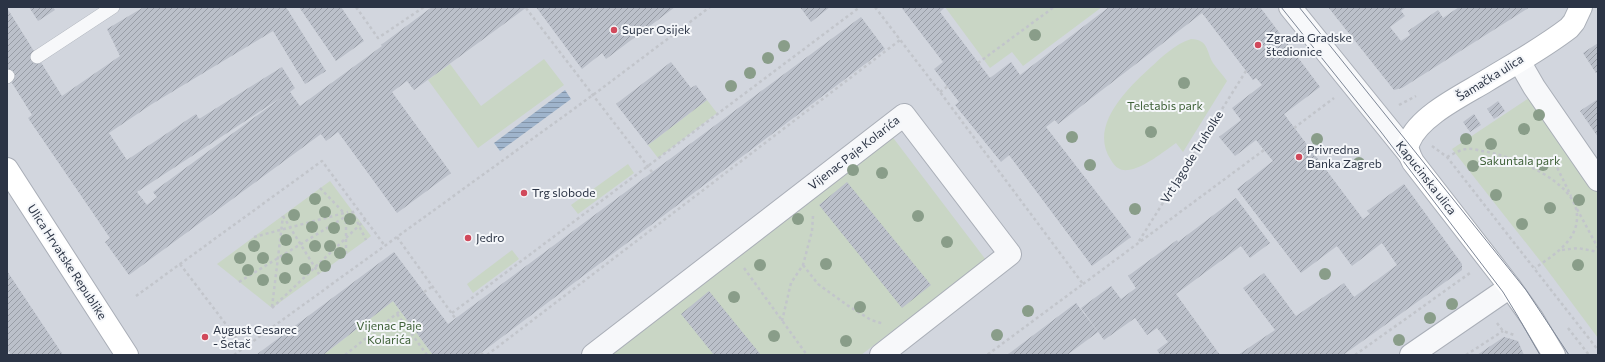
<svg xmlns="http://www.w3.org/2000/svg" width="1605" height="362" font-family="Commissioner,sans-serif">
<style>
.built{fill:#d2d6de}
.green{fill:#c9d6c5}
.water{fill:url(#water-rules)}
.building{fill:url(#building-hatch);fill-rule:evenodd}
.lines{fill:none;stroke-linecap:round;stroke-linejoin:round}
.lane-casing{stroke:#a9aeb7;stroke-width:14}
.street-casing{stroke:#a9aeb7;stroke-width:24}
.secondary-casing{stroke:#a9aeb7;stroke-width:24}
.path{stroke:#c2c5cb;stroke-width:2.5;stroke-dasharray:3 3;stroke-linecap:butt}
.lane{stroke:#f7f8fa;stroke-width:13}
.street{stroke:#f7f8fa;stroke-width:22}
.secondary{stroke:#fff;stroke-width:22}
.tram{stroke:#7d8696;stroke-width:1}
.tree{fill:#899d89}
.poi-dot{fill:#d1495b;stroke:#f4f6f9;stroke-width:1.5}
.labels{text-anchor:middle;stroke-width:4;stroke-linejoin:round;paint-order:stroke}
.poi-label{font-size:12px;fill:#2b3445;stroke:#f4f6f9;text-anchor:start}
.street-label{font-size:12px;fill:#2b3445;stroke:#f4f6f9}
.park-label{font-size:12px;fill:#3f6138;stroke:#f4f6f9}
</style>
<defs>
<pattern id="water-rules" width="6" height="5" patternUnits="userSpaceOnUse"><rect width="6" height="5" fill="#9fb4cc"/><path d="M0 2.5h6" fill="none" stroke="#8293a7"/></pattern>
<pattern id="building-hatch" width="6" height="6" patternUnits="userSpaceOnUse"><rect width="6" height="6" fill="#bbc0ca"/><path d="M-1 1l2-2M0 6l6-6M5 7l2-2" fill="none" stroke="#989da6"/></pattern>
</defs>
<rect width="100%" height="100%" fill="#e4e7ec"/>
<path class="built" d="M7 7H1598V355H7Z"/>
<path class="green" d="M945 7H1102L1023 66 1012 52 990 68Z
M1191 39C1209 40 1206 51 1213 63 1217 69 1223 75 1227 81L1183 152 1176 143C1163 152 1144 168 1128 170 1120 171 1115 167 1111 160 1088 126 1128 88 1151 67 1162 57 1175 44 1191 39Z
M544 59 564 85 478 148 428 80 450 64 481 106Z
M1532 96 1598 193V338L1545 267 1452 149Z
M707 100 717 113 658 158 648 145Z
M891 135 986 260 861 355H603Z
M628 164 634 173 578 214 571 205Z
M330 181 371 236 366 240 272 308 217 264Z
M512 250 519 259 473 293 467 284Z
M393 301 433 355H323Z"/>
<path class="water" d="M565 90 571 99 500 151 494 143Z"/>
<path class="building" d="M29 7H53L55 10 38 21Z
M144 7H286L326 71 305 84 273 31 152 104 109 133 127 160 196 114 199 119 282 67 295 88 290 92 300 106 382 46 381 45 432 7H527L414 90 407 81 392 92 451 173 397 213 338 132 326 141 321 134 129 275 105 242 110 238 28 118 32 115 7 75V8L62 96 120 56 107 29ZM285 95 153 192 157 197 147 205 137 192Z
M299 7H341L364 41 336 61Z
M536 7H675L606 59 602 53 582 69Z
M800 7H830L811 22Z
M901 7H945L940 12 990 78 1011 62 1020 75 1109 7H1260L1320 87 1284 114 1363 219 1370 214 1367 211 1404 184 1462 264V270L1343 355H1238L1275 330 1243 288 1264 273 1296 316 1344 283 1354 297 1397 265 1382 243 1352 266 1337 246 1301 273 1237 189 1273 161 1256 140 1235 156 1219 137 1241 120 1232 108 1262 85 1256 78 1253 80 1202 13 1058 124 1055 120 1046 127 1131 237 1092 266 1009 155 1001 162 955 105 959 102 934 69 943 62Z
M1328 7H1406L1401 11 1405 16 1390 27 1401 41 1410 35 1408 31 1438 10 1443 18 1459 7H1530L1402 88 1394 90Z
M861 17 885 49 478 355H433L393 301 323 355H256L394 252 448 324Z
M1598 43V72L1596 73 1583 53Z
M671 62 691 88 696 85 707 100 648 145 616 104Z
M1598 99V137L1580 111Z
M1498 101 1505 111 1494 119 1487 109Z
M1474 114 1481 125 1470 132 1463 122Z
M847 182 931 285 902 308 819 205Z
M1236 198 1270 243 1250 258 1241 246 1176 294 1220 355H1160L1157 350 1168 342 1157 328 1147 335 1135 318 1104 340 1081 308 1111 286 1121 299 1136 288 1128 276 1177 240 1178 242Z
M7 271 63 355H11L7 349Z
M709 291 761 355H714L681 314Z
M1076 303 1098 332 1067 355H1007Z
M1504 337 1518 341 1524 355H1477Z"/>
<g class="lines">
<defs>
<path id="lane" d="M37 57 113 7
M7 77 8 76"/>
<path id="street" d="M1290 7 1409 154
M1519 61 1534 87 1598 180
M593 355 904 115 1010 254 881 355
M1411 355 1510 287"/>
<path id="secondary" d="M7 169 127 355
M1554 355 1532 318 1510 287 1413 162C1410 156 1406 148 1409 142 1419 116 1463 95 1486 81 1514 64 1543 48 1569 28L1574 22 1581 7"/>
</defs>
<use href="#lane" class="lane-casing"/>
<use href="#street" class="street-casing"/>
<use href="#secondary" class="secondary-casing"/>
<path class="path" d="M356 7 378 38 424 7
M875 7 940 92 1083 284 987 355
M526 8 652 172
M978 63 1054 7
M940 92 948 86
M1399 105 1416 96
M1294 128 1334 98
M1432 146 1447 157 1598 350
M1447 157C1453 154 1460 150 1466 149 1471 148 1477 150 1482 151 1510 155 1577 181 1577 216 1578 241 1552 256 1535 268
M1552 157 1571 196
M320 188 344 213
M1577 209 1598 248
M352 211 366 240
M346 215V255
M283 216 319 274
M254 237 348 212
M397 237 455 318
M1139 241 1246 71
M1562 250 1578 248 1598 252
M180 264 244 348
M803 265 818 284 847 305 871 320 884 324
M744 268 807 355
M239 282 358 209
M1083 284 1264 150
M424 292 433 286
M136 296 322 161 385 246
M272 307 283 216
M272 308 366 219
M452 313 860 7
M397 314 427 355
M782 321 791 283 803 265 812 231 813 216
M1497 323 1503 331 1514 335
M1568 328 1589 355
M481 353 483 355
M234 355 593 95 710 7
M345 355 400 311
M487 355 900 40
M1355 355 1470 273
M1466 355 1503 331"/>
<use href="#lane" class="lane"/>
<use href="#street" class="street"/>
<use href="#secondary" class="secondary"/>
<path class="tram" d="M1281 7 1381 132 1503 292 1517 315 1540 355
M1299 7 1526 290 1569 355"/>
</g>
<g class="tree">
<circle cx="1035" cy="35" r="6"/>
<circle cx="784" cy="46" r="6"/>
<circle cx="768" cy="58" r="6"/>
<circle cx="750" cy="73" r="6"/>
<circle cx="1184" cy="83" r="6"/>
<circle cx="731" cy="86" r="6"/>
<circle cx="1539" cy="115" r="6"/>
<circle cx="1524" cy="129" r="6"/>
<circle cx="1151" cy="132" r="6"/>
<circle cx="1072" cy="137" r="6"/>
<circle cx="1317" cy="139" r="6"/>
<circle cx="1466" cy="139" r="6"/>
<circle cx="1491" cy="144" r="6"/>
<circle cx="1359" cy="163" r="6"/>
<circle cx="1090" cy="165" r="6"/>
<circle cx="1543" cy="165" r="6"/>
<circle cx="1473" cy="166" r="6"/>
<circle cx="853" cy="170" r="6"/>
<circle cx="882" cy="173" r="6"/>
<circle cx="1496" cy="195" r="6"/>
<circle cx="315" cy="199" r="6"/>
<circle cx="1579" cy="200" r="6"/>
<circle cx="1550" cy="208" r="6"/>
<circle cx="1135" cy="209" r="6"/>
<circle cx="325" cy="212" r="6"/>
<circle cx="294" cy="215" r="6"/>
<circle cx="918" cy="216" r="6"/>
<circle cx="350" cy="219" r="6"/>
<circle cx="798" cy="219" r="6"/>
<circle cx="1522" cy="224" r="6"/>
<circle cx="312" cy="227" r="6"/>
<circle cx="334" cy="228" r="6"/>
<circle cx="286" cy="240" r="6"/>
<circle cx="947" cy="242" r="6"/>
<circle cx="254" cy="246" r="6"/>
<circle cx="315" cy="246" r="6"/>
<circle cx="330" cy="246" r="6"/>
<circle cx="340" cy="253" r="6"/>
<circle cx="240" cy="258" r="6"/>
<circle cx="263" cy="258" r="6"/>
<circle cx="287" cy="259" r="6"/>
<circle cx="826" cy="264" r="6"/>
<circle cx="760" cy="265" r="6"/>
<circle cx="1578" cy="265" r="6"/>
<circle cx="325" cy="266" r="6"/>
<circle cx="305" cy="269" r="6"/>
<circle cx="248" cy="270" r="6"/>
<circle cx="1325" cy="274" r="6"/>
<circle cx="285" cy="278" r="6"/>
<circle cx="263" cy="280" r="6"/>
<circle cx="734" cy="297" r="6"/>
<circle cx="1452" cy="304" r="6"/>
<circle cx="860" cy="307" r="6"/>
<circle cx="1028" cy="311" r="6"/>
<circle cx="1430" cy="318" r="6"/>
<circle cx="997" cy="335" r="6"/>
<circle cx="774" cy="336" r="6"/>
<circle cx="1399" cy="340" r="6"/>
<circle cx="846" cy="341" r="6"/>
</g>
<g class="poi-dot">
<circle cx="614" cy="30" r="4"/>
<circle cx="1258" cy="45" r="4"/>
<circle cx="1299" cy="157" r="4"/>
<circle cx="524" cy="193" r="4"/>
<circle cx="468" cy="238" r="4"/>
<circle cx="205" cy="337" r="4"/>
</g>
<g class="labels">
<g class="poi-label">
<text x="622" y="34">Super Osijek</text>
<text x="1266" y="42">Zgrada Gradske<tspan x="1266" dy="14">štedionice</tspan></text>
<text x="1307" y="154">Privredna<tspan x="1307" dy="14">Banka Zagreb</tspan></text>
<text x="532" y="197">Trg slobode</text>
<text x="476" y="242">Jedro</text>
<text x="213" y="334">August Cesarec<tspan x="213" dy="14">- Šetač</tspan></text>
</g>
<g class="street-label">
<text transform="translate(1490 78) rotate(-32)" y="4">Šamačka ulica</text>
<text transform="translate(854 153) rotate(-38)" y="4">Vijenac Paje Kolarića</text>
<text transform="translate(1192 157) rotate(-58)" y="4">Vrt Jagode Truholke</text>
<text transform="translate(1426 178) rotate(52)" y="4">Kapucinska ulica</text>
<text transform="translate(67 262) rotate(57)" y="4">Ulica Hrvatske Republike</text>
</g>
<g class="park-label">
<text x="1165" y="110">Teletabis park</text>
<text x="1520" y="165">Sakuntala park</text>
<text x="389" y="330">Vijenac Paje<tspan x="389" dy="14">Kolarića</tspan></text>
</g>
</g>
<rect width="1605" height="362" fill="none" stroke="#2b3445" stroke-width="16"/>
</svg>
